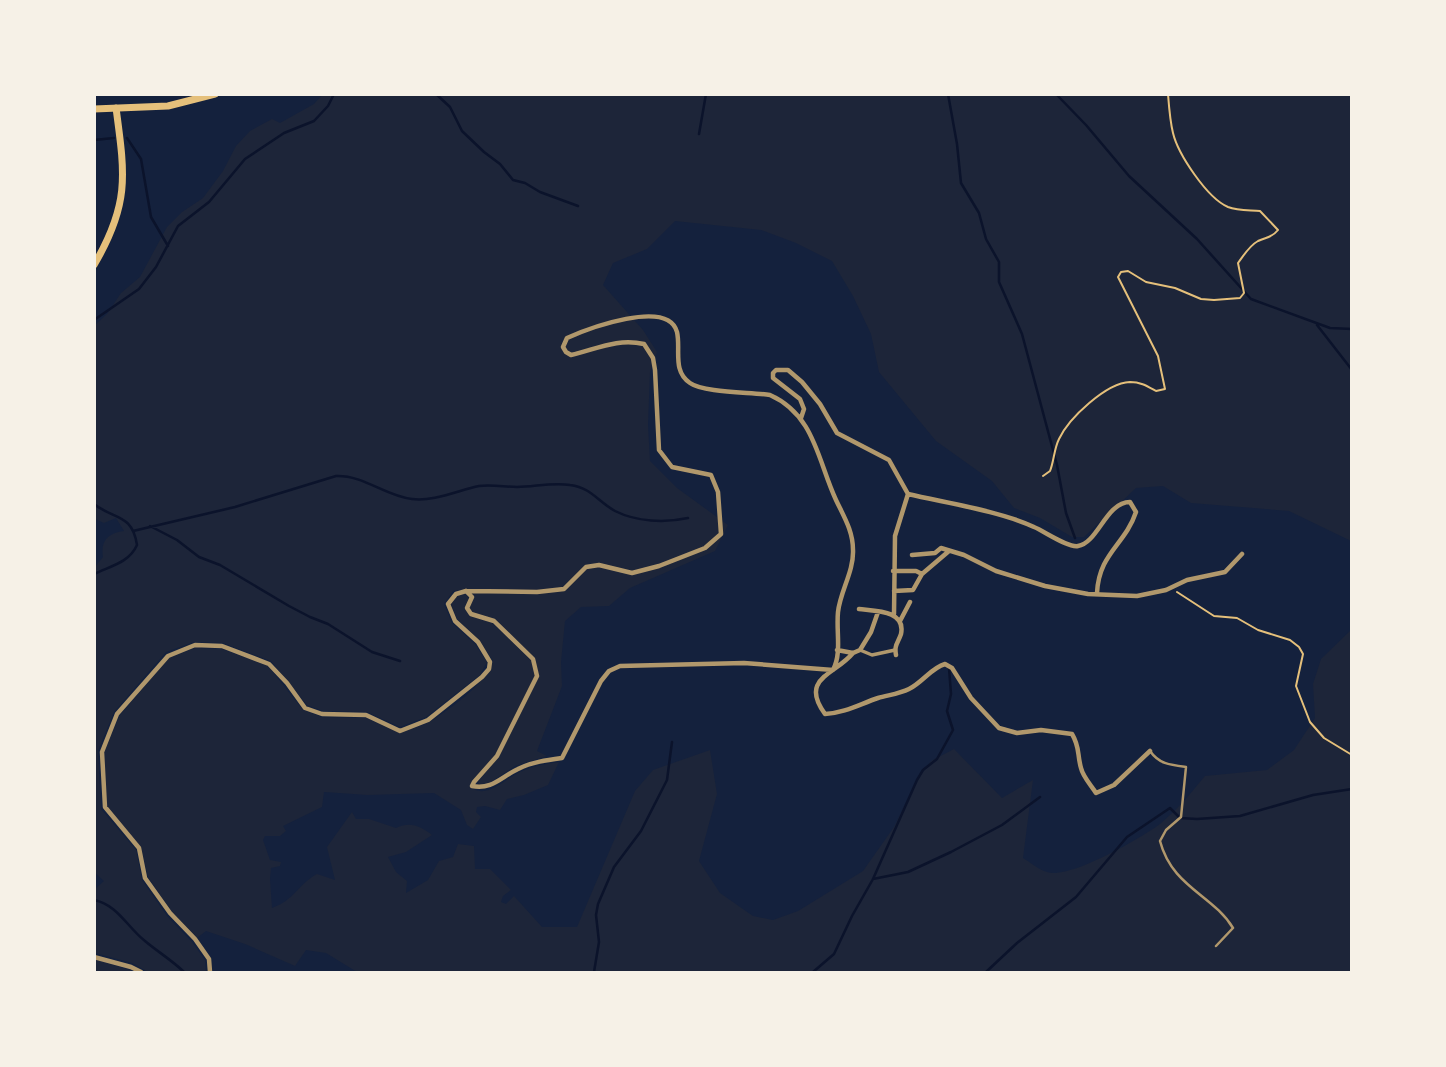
<svg xmlns="http://www.w3.org/2000/svg" width="1446" height="1067" font-family="Poppins,sans-serif">
<style>
.green{fill:#1d2539}
.lines{fill:none;stroke-linecap:round;stroke-linejoin:round}
.stream{stroke:#0b132b;stroke-width:2.5}
.path{stroke:#e5c07b;stroke-width:2}
.service{stroke:#b1986c;stroke-width:2.5}
.pedestrian{stroke:#b1986c;stroke-width:3.5}
.minor{stroke:#b1986c;stroke-width:4.5}
.secondary{stroke:#e5c07b;stroke-width:7}
</style>
<rect width="100%" height="100%" fill="#14213d"/>
<path class="green" d="M322 95H1351V541L1289 511 1191 503 1163 486 1136 488 1084 537H1072L1040 518 1014 508 992 481 936 441 879 372 871 334 853 296 832 261 796 243 761 230 675 221 647 249 613 263 603 285 643 330 657 352 650 372 648 425 650 461 677 488 728 525 715 551 630 588 609 606 581 607 565 621 561 662 562 686 537 751 547 756 515 766 491 782 480 785 478 782 498 757 539 676 535 658 495 620 472 613 469 607 474 597 466 589 453 591 444 604 452 623 475 644 487 662 480 675 426 717 400 727 367 712 323 711 307 705 271 661 223 643 194 642 166 652 114 712 98 751 101 809 136 850 142 880 167 916 192 942 205 960 206 972H148L132 963 95 953V889L104 881 94 872V568L103 557C100 540 109 533 124 531L116 518 104 523 95 519V325L107 314 121 293 140 277 167 227 182 212 203 198 223 171 236 146 250 131 272 119 280 123 314 104Z
M465 594 469 598 464 608 469 616 492 623 531 660 535 676 495 755 469 786C486 801 504 779 520 772 532 766 545 764 559 762L548 785 524 795 507 799 500 810 485 806 477 807 476 812 481 817 473 829 467 825 461 810 434 793 368 795 324 792 322 807 283 826 286 831 280 836H265L263 840 270 860 281 862 280 866 271 868 270 879 272 908C296 899 297 885 317 874L335 880 327 847 352 812 356 819H369L396 828C410 821 421 826 432 835L406 852 388 857 396 872 407 881 406 893 428 880 439 861 453 857 458 844 474 846 475 869H490L511 890 503 896 501 902 506 904 514 896 542 927H577L635 791 653 770 710 750 717 794 699 861 720 893 753 916 773 920 798 911 863 871 894 827 917 780 931 761 954 749 1002 798 1033 780 1023 858C1030 862 1039 870 1047 872 1069 880 1141 838 1160 824 1177 810 1191 793 1205 776L1267 770 1294 750 1315 718 1313 684 1321 659 1351 630V972H357L326 953 306 950 295 966 245 944 206 931 197 938 172 912 148 877 141 847 107 806 104 752 120 715 169 658 195 648 222 649 268 666 303 710 322 717 366 718 400 733C410 729 422 726 431 721 449 710 489 681 493 661L479 640 457 619 451 604 457 596Z
M94 959 136 972H95Z"/>
<g class="lines">
<path class="stream" d="M436 94 450 107 462 131 484 152 500 164 513 180 525 183 540 192 578 206
M948 94 957 144 961 183 979 213 986 239 999 262V282L1022 334 1057 465 1066 513 1075 538
M1056 94 1086 125 1129 176 1197 239 1251 299 1330 328 1352 329
M699 134 706 94
M127 138 141 159 151 217 168 246
M94 140 114 138
M94 320 139 289 156 267 178 226 209 202 245 159 284 133 314 121 328 106 334 94
M1317 325 1352 370
M94 504C114 520 132 513 137 545 129 563 110 566 94 574
M150 526 177 540 199 557 220 565 289 606 310 617 328 624 372 652 400 661
M133 531 235 507 336 476C364 475 385 496 412 499 433 502 459 490 479 486 491 484 505 487 517 487 534 487 552 482 570 485 592 488 597 501 615 511 637 522 665 523 688 518
M873 879 908 872 951 852 1002 825 1040 797
M94 900C118 905 127 927 145 941 158 952 173 961 184 972
M594 972 599 942 596 915 598 904 614 867 641 831 667 780 672 742
M813 972 834 954 852 916 873 879 917 780 923 770 937 759 953 730 947 711 951 694 949 668
M986 972 1017 943 1076 897 1127 837 1170 808 1180 818 1197 819 1240 816 1313 795 1352 789"/>
<path class="path" d="M1043 476 1050 471C1054 461 1054 449 1059 439 1069 418 1106 383 1130 382 1141 382 1147 386 1156 391L1165 389 1158 356 1118 277 1121 272 1128 271 1146 282 1175 288 1201 299 1214 300 1240 298 1244 293 1238 263C1244 255 1249 246 1258 241 1266 237 1272 238 1278 230L1260 211C1250 210 1238 211 1228 207 1207 198 1178 154 1173 133 1170 121 1169 107 1168 94
M1177 592 1214 616 1237 618 1258 630 1290 640 1299 647 1303 654 1296 686 1310 722 1324 738 1352 755"/>
<path class="service" d="M1150 751C1159 764 1170 765 1186 767L1181 817 1166 830 1160 841C1172 887 1213 895 1233 928L1216 946"/>
<path class="pedestrian" d="M860 650 872 655 895 650"/>
<path class="minor" d="M801 418 804 409 800 399 773 378V373L776 370H788L802 382 820 404 837 433 889 460 908 494C946 503 1000 511 1034 527 1044 531 1068 548 1078 546 1098 543 1106 502 1130 502L1136 512C1125 545 1099 553 1097 593
M912 555 935 553 941 548 964 555 996 571 1045 586 1088 594 1137 596 1166 590 1187 580 1225 572 1242 554
M893 571H916L922 574
M894 591 913 590 922 574 949 551
M859 609C875 611 906 610 901 634 898 643 894 645 896 655
M894 614 895 536 908 494
M900 621 910 602
M837 650 853 653 860 650 871 632 878 612
M853 653C835 675 799 678 825 714 845 713 860 704 878 698 888 695 899 694 909 689 923 682 931 668 945 664L952 668 971 698 999 728 1017 733 1041 730 1072 734C1080 747 1077 754 1081 768 1083 777 1091 785 1096 793L1114 785 1150 751
M94 957 131 967 141 972
M210 972 209 959 195 939 170 913 145 878 139 848 105 807 102 752 117 714 168 656 195 645 222 646 269 664 287 683 305 708 322 714 366 715 400 731 428 720 482 677 489 669 490 662 478 642 455 621 448 604 456 594 466 591 537 592 564 589 586 567 599 565 632 573 659 566 705 548 721 534 718 492 711 475 672 467 659 450 655 370 653 358 644 344C617 338 597 349 571 355L566 352 563 347 567 338C587 329 668 298 677 332 681 349 672 371 690 383 704 393 751 392 770 395 815 415 818 462 836 500 844 517 853 531 853 550 854 571 840 592 838 612 836 632 842 653 833 670L744 663 620 666 609 671 601 681 562 758C547 760 532 762 518 769 501 777 492 790 472 786L474 782 497 756 537 676 533 659 494 621 471 614 467 608 472 597 466 591"/>
<path class="secondary" d="M94 109 168 106 215 94
M94 265C130 204 125 175 116 108"/>
</g>
<rect width="1446" height="1067" fill="none" stroke="#f6f1e7" stroke-width="192"/>
</svg>
